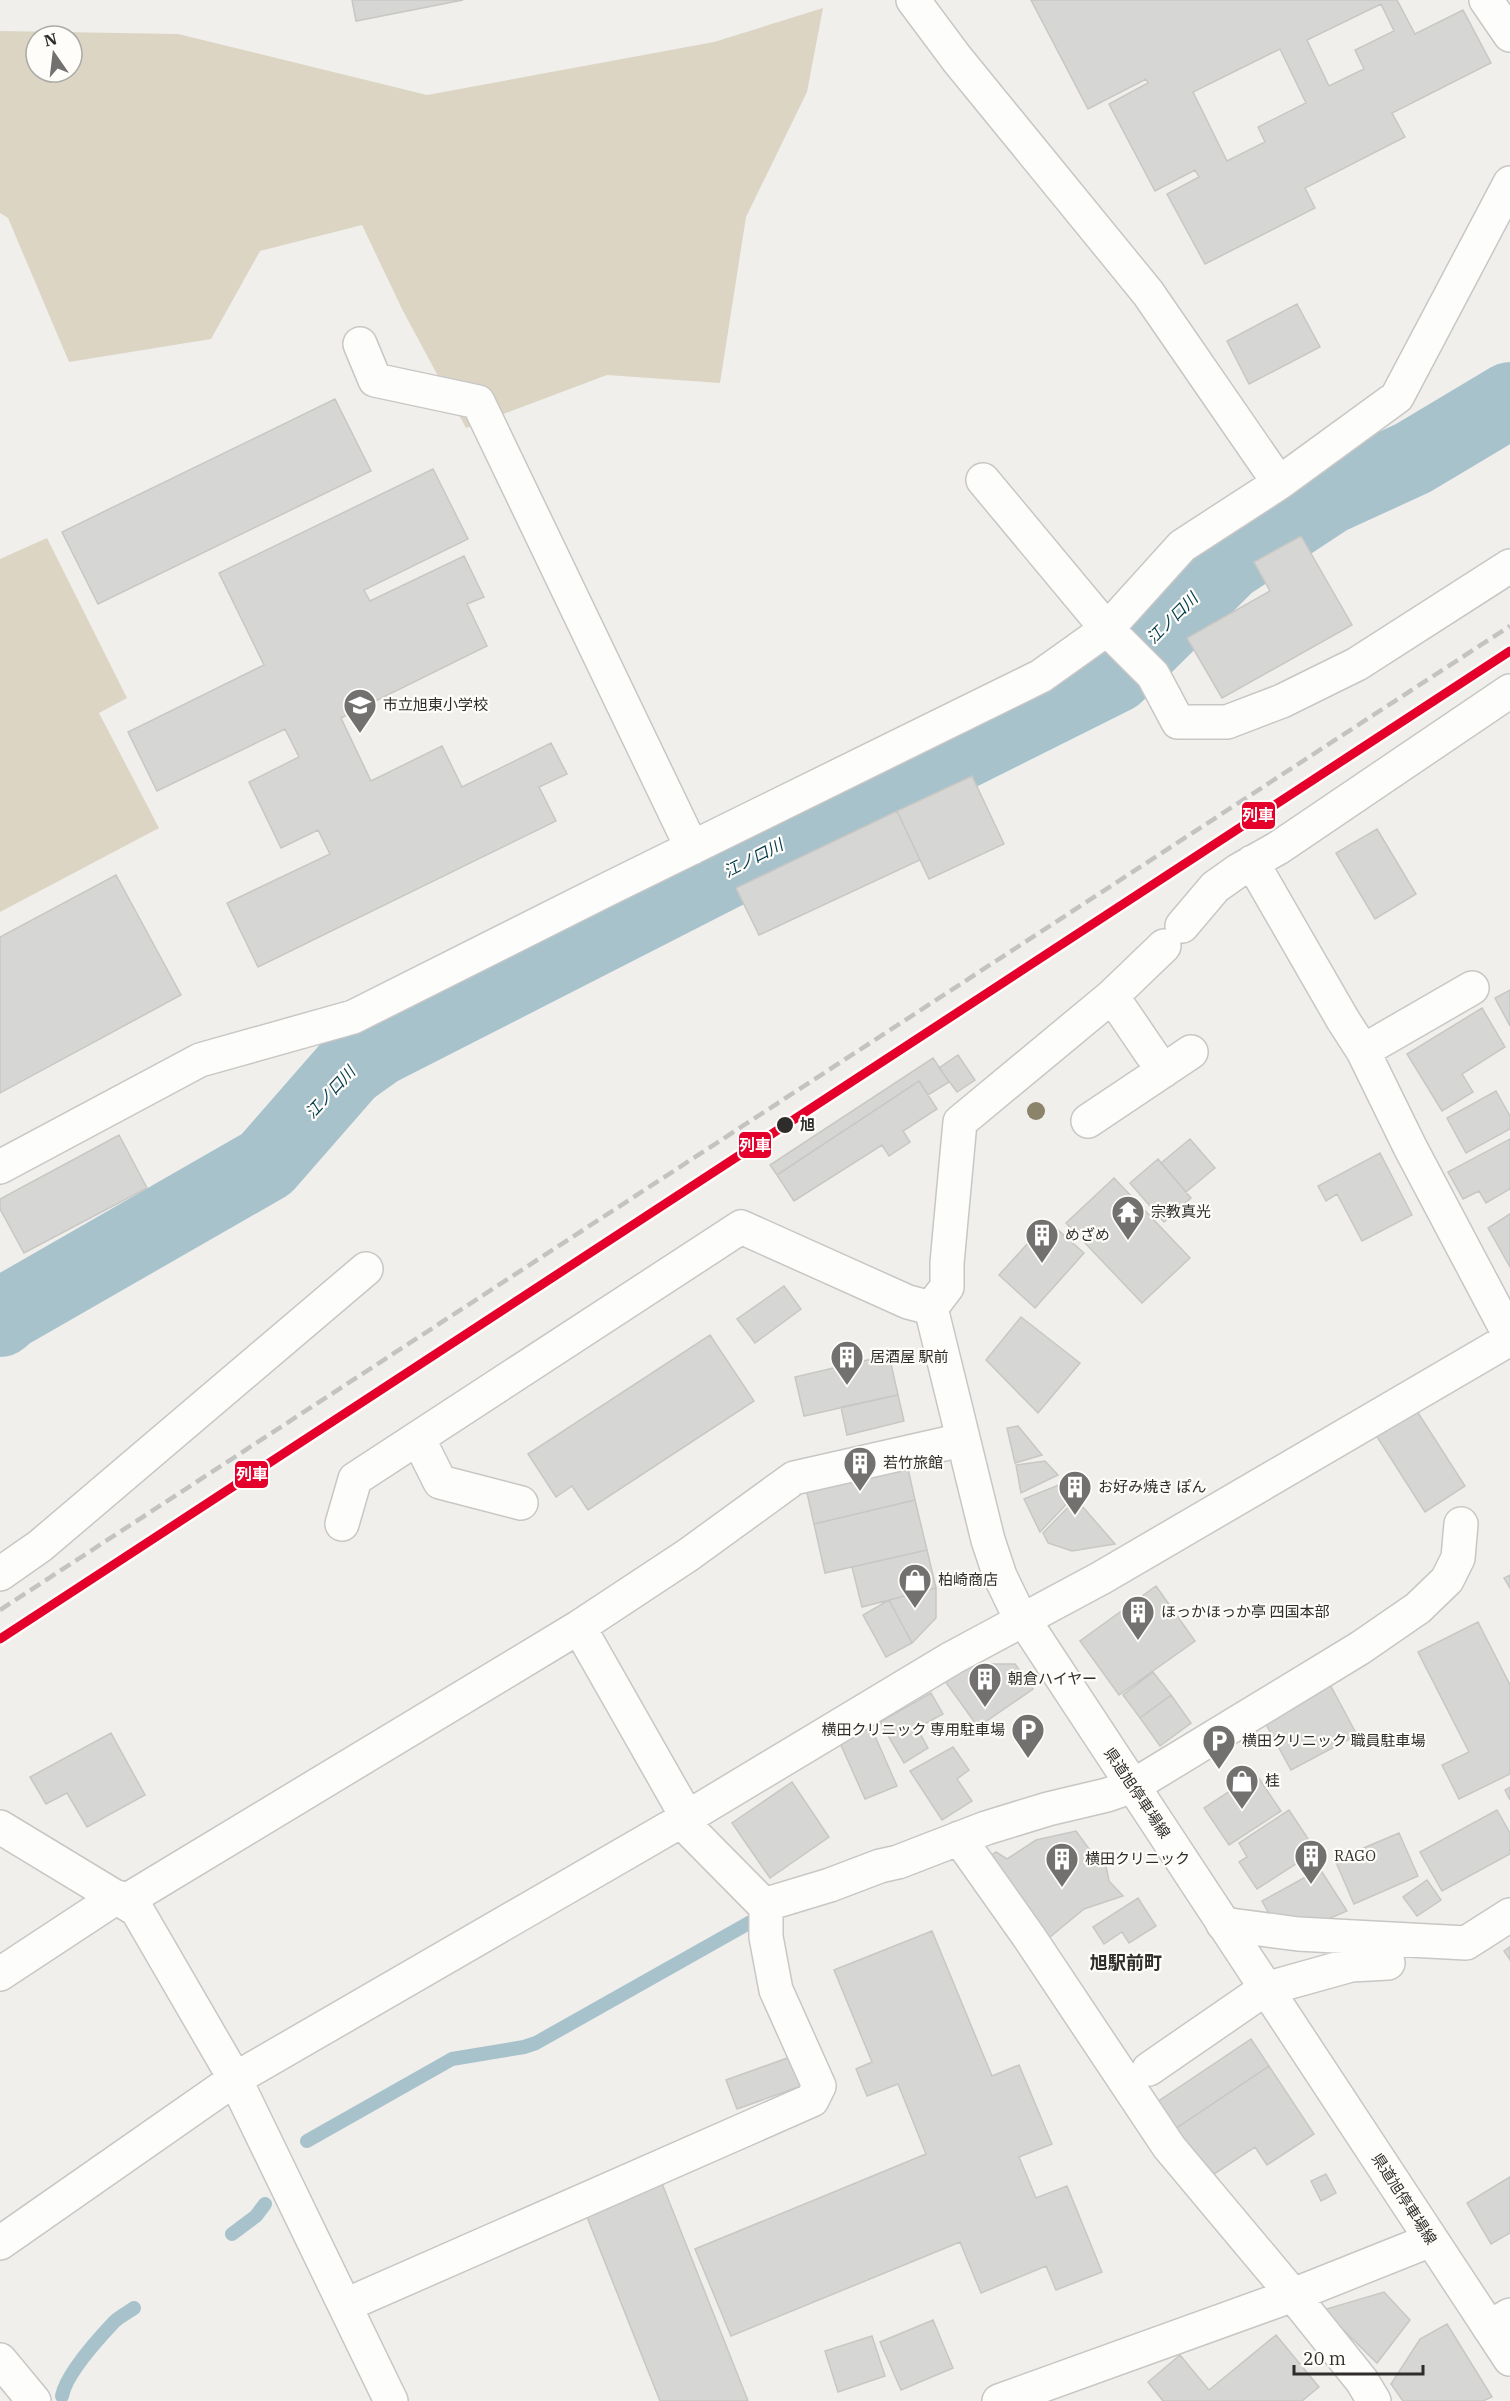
<svg xmlns="http://www.w3.org/2000/svg" width="1510" height="2401" font-family="'IBM Plex Serif','Noto Sans JP',serif">
<style>
.green{fill:#dcd5c4;fill-rule:evenodd}
.lines{fill:none;stroke-linecap:round;stroke-linejoin:round}
.stream{stroke:#a8c2cc;stroke-width:14}
.river{stroke:#a8c2cc;stroke-width:76}
.building{fill:#d6d6d4;stroke:#c8c7c4;stroke-width:1.5;fill-rule:evenodd}
.minor-casing{stroke:#c8c7c5;stroke-width:36}
.major-casing{stroke:#c8c7c5;stroke-width:36}
.minor{stroke:#fdfdfc;stroke-width:33}
.major{stroke:#fdfdfc;stroke-width:33}
.rail{stroke:#c3c3c2;stroke-width:4.5;stroke-dasharray:12 6;stroke-linecap:butt}
.rail-1-casing{stroke:#fffdfa;stroke-width:14}
.rail-1{stroke:#e4002b;stroke-width:9}
.tree{fill:#8b836a}
.stop-dot{fill:#2e2d2b;stroke:#fffdfa;stroke-width:2}
.labels{text-anchor:middle;stroke-width:4.5;stroke-linejoin:round;paint-order:stroke}
.poi-label{font-size:15px;fill:#2e2d2b;stroke:#fffdfa;text-anchor:start}
.stop-label{font-size:15px;font-weight:bold;fill:#2e2d2b;stroke:#fffdfa;text-anchor:start}
.street-label{font-size:15px;fill:#2e2d2b;stroke:#fffdfa}
.water-label{font-size:16px;font-style:italic;fill:#003c4c;stroke:#fffdfa}
.quarter-label{font-size:18px;font-weight:bold;fill:#2e2d2b;stroke:#fffdfa}
.line-badge{stroke:#fffdfa;stroke-width:2}
.badge-label{font-size:16px;text-anchor:middle;font-weight:bold;fill:#fff}
</style>
<rect width="100%" height="100%" fill="#f0efec"/>
<path class="green" d="M823 8 807 92 746 217 720 383 607 375 466 428 403 311 362 225 260 251 211 339 69 362 8 218 0 213V31L178 34 427 95 714 42ZM36 36H72V72H36Z
M47 538 127 698 99 713 159 828 0 912V559Z"/>
<g class="lines">
<path class="stream" d="M307 2141 452 2059 524 2047 536 2043 763 1915
M232 2234 256 2216 265 2204
M62 2396C66 2374 98 2339 114 2322 119 2317 127 2313 134 2308"/>
<path class="river" d="M0 1319 8 1312 266 1164 349 1069 377 1049 843 811 1115 675 1228 563 1328 497 1413 458 1510 400"/>
</g>
<path class="building" d="M352 0H463L356 21Z
M1031 0H1397L1415 34 1463 10 1491 63 1392 113 1405 137 1305 188 1315 208 1205 264 1167 194 1199 177 1195 170 1155 191 1109 104 1148 83 1146 79 1088 109ZM1381 4 1394 31 1355 50 1364 69 1329 86 1307 40ZM1280 49 1306 103 1258 127 1265 142 1227 161 1193 92Z
M1297 304 1320 347 1249 384 1227 341Z
M335 399 371 471 98 604 62 532Z
M433 469 468 539 364 590 370 601 464 556 484 597 467 604 487 646 341 718 371 781 442 746 462 787 551 743 567 774 539 787 556 821 258 967 227 903 330 854 318 830 281 848 249 782 299 757 285 729 157 791 128 732 264 665 219 573Z
M1301 536 1352 625 1222 698 1187 638 1270 591 1254 562Z
M972 776 1004 844 929 879 897 811Z
M897 811 920 860 759 935 736 888Z
M1377 829 1416 894 1375 919 1336 853Z
M116 875 181 995 0 1093V937Z
M1510 990V1026L1495 998Z
M1482 1008 1505 1047 1462 1074 1473 1092 1442 1111 1407 1054Z
M958 1055 975 1080 957 1092 939 1068Z
M933 1058 949 1082 928 1095 919 1081 777 1175 770 1165Z
M919 1081 937 1109 903 1131 910 1142 889 1156 882 1145 794 1201 777 1175Z
M1496 1091 1510 1116V1129L1466 1153 1447 1118Z
M119 1135 147 1188 24 1253 0 1209V1199Z
M1190 1139 1215 1168 1186 1192 1161 1163Z
M1510 1139V1189L1486 1203 1479 1191 1463 1199 1448 1172Z
M1380 1153 1412 1215 1362 1241 1337 1194 1326 1201 1318 1186Z
M1158 1159 1191 1198 1164 1222 1130 1183Z
M1114 1178 1190 1258 1142 1303 1066 1223Z
M1510 1214V1267L1488 1228Z
M1048 1221 1084 1253 1035 1308 999 1275Z
M784 1286 801 1309 755 1343 737 1319Z
M1021 1317 1080 1363 1038 1413 986 1360Z
M710 1335 754 1401 588 1510 572 1486 556 1497 528 1454Z
M889 1355 898 1395 804 1416 795 1377Z
M898 1395 904 1421 847 1435 841 1407Z
M1413 1405 1465 1486 1425 1512 1372 1429Z
M1018 1426 1042 1455 1015 1463 1007 1428Z
M906 1460 915 1500 814 1524 805 1484Z
M1045 1461 1058 1475 1021 1493 1016 1465Z
M1061 1484 1074 1496 1040 1532 1024 1499Z
M1076 1499 1115 1544 1072 1551 1048 1543 1043 1533Z
M915 1500 927 1550 825 1573 814 1524Z
M927 1550 936 1588 862 1607 852 1567Z
M1510 1575V1588L1504 1578Z
M1156 1586 1195 1641 1119 1695 1080 1641Z
M936 1588V1618L912 1643 889 1600Z
M889 1600 912 1643 886 1657 863 1615Z
M1478 1622 1510 1685V1774L1459 1799 1442 1765 1469 1752 1418 1652Z
M965 1664H1015L1033 1689 978 1727 945 1681Z
M1153 1672 1171 1695 1140 1718 1123 1695Z
M1327 1679 1357 1735 1291 1770 1261 1715Z
M931 1693 943 1714 917 1728 928 1748 904 1763 880 1722Z
M1171 1695 1191 1723 1160 1746 1140 1718Z
M871 1727 897 1786 865 1799 839 1741Z
M111 1733 145 1795 87 1827 67 1793 46 1804 30 1777Z
M953 1747 969 1770 957 1779 972 1801 942 1820 910 1771Z
M1256 1774 1281 1811 1229 1845 1204 1808Z
M792 1782 829 1837 770 1878 732 1823Z
M1510 1787V1800L1505 1790Z
M1289 1810 1316 1851 1257 1889 1239 1862 1247 1857 1239 1843Z
M1497 1810 1510 1833V1854L1442 1891 1420 1852Z
M1076 1831 1089 1849 1104 1856 1109 1881 1123 1896 1084 1909 1044 1942 986 1859 996 1852 1007 1859 1036 1840Z
M1399 1833 1418 1876 1354 1904 1335 1860Z
M1320 1869 1347 1911 1328 1919H1272L1262 1901Z
M1427 1880 1441 1900 1417 1916 1403 1897Z
M1138 1898 1156 1926 1129 1943 1122 1932 1104 1944 1093 1927Z
M932 1931 992 2076 1019 2065 1052 2144 1019 2157 1036 2198 1067 2186 1102 2272 1056 2290 1046 2266 981 2293 960 2242 731 2336 695 2249 926 2154 898 2084 867 2096 856 2069 872 2062 834 1970Z
M1510 1947V1960L1504 1951Z
M1251 2039 1269 2066 1175 2129 1157 2102Z
M793 2056 804 2085 737 2109 726 2080Z
M1269 2066 1314 2134 1267 2165 1255 2147 1208 2178 1175 2129Z
M1326 2174 1336 2193 1321 2201 1311 2181Z
M1510 2177V2233L1491 2244 1467 2203Z
M661 2181 748 2401H660L585 2212Z
M1384 2292 1410 2320 1377 2363 1323 2310Z
M933 2320 953 2368 901 2390 880 2342Z
M1447 2324 1492 2397 1483 2401H1403L1391 2384 1420 2339Z
M1276 2335 1319 2387 1302 2401H1163L1148 2382 1180 2355 1209 2390Z
M872 2336 885 2376 838 2392 825 2351Z"/>
<g class="lines">
<defs>
<path id="minor" d="M913 0 957 59 1148 293 1279 483
M1486 0 1510 35
M360 344 375 380 478 402 692 848
M983 480 1107 629 1153 675 1178 722H1227L1282 701 1357 664 1510 566
M1252 862 1343 1020 1363 1051 1410 1147 1510 1336
M1182 926 1215 887 1239 870 1278 848 1510 691
M1112 996 1163 1071
M1363 1051 1472 988
M1088 1121 1191 1052
M0 1167 200 1060 353 1017 608 889 1041 676 1107 629 1182 546 1279 483 1397 397 1510 183
M418 1438 440 1482 521 1503
M342 1524 355 1479 741 1227 908 1302 931 1308 947 1287V1263L960 1122 1112 996 1164 946
M0 1574 40 1546 366 1269
M579 1627 687 1817
M0 1827 137 1910 235 2079 391 2401
M959 1838 1029 1937 1169 2147 1293 2295 1362 2381 1374 2401
M124 1902 579 1627 688 1555 794 1478 962 1440
M764 1905 830 1885 880 1866 898 1862 986 1828 1048 1809 1107 1795 1133 1786 1360 1648 1418 1608 1447 1580 1458 1558 1461 1524
M1223 1924 1298 1934 1466 1943 1510 1915
M0 1974 117 1897
M1149 2069 1265 1989 1351 1965 1388 1963
M0 2243 235 2079 681 1821 952 1658 1101 1578 1510 1339
M346 2305 812 2100 819 2086 776 1990 766 1937V1907L681 1821
M1489 2327 1510 2315
M0 2360 34 2401
M999 2401 1293 2295 1431 2240"/>
<path id="major" d="M931 1308 988 1540 1000 1576 1014 1605 1510 2359"/>
</defs>
<use href="#minor" class="minor-casing"/>
<use href="#major" class="major-casing"/>
<use href="#minor" class="minor"/>
<use href="#major" class="major"/>
<path class="rail" d="M0 1610 1510 626"/>
<defs>
<path id="rail-1" d="M0 1639 1510 651"/>
</defs>
<use href="#rail-1" class="rail-1-casing"/>
<use href="#rail-1" class="rail-1"/>
</g>
<circle class="tree" cx="1036" cy="1111" r="9"/>
<defs>
<symbol id="school-pin" viewBox="-11 -11 22 30"><path d="M0 17L-7.5 6A9.5 9.5 0 1 1 7.5 6Z" fill="#72716f" stroke="#fffdfa"/><path d="M0-5L7-2L0 1L-7-2ZM-4 1L0 2.5L4 1V4Q0 6-4 4Z" fill="#fff"/></symbol>
<symbol id="temple-pin" viewBox="-11 -11 22 30"><path d="M0 17L-7.5 6A9.5 9.5 0 1 1 7.5 6Z" fill="#72716f" stroke="#fffdfa"/><path d="M0-6L5-2H3V0L6.5 2.5H4V6H1.5V3h-3V6H-4V2.5H-6.5L-3 0V-2H-5Z" fill="#fff"/></symbol>
<symbol id="building-pin" viewBox="-11 -11 22 30"><path d="M0 17L-7.5 6A9.5 9.5 0 1 1 7.5 6Z" fill="#72716f" stroke="#fffdfa"/><path d="M-4-6H4V6H1V3H-1V6H-4ZM-2.5-4.3h1.7v1.8h-1.7ZM.8-4.3h1.7v1.8H.8ZM-2.5-1h1.7V.8h-1.7ZM.8-1h1.7V.8H.8Z" fill="#fff"/></symbol>
<symbol id="shop-pin" viewBox="-11 -11 22 30"><path d="M0 17L-7.5 6A9.5 9.5 0 1 1 7.5 6Z" fill="#72716f" stroke="#fffdfa"/><path d="M-5-2.5h2.3a2.7 3.5 0 0 1 5.4 0H5L5.5 6h-11ZM-1.5-2.5h3a1.5 2.3 0 0 0-3 0Z" fill="#fff"/></symbol>
<symbol id="parking-pin" viewBox="-11 -11 22 30"><path d="M0 17L-7.5 6A9.5 9.5 0 1 1 7.5 6Z" fill="#72716f" stroke="#fffdfa"/><path d="M-3.5-5.5H1a3.5 3.5 0 0 1 0 7H-1V5.5H-3.5ZM-1-3.4V-.6H.8a1.4 1.4 0 0 0 0-2.8Z" fill="#fff"/></symbol>
</defs>
<g fill-rule="evenodd">
<use href="#school-pin" x="341" y="686" width="38" height="52"/>
<use href="#temple-pin" x="1109" y="1193" width="38" height="52"/>
<use href="#building-pin" x="1023" y="1216" width="38" height="52"/>
<use href="#building-pin" x="828" y="1338" width="38" height="52"/>
<use href="#building-pin" x="841" y="1444" width="38" height="52"/>
<use href="#building-pin" x="1056" y="1468" width="38" height="52"/>
<use href="#shop-pin" x="896" y="1561" width="38" height="52"/>
<use href="#building-pin" x="1119" y="1593" width="38" height="52"/>
<use href="#building-pin" x="966" y="1660" width="38" height="52"/>
<use href="#parking-pin" x="1009" y="1711" width="38" height="52"/>
<use href="#parking-pin" x="1200" y="1722" width="38" height="52"/>
<use href="#shop-pin" x="1223" y="1762" width="38" height="52"/>
<use href="#building-pin" x="1292" y="1837" width="38" height="52"/>
<use href="#building-pin" x="1043" y="1840" width="38" height="52"/>
</g>
<circle class="stop-dot" cx="785" cy="1125" r="9"/>
<g class="labels">
<g class="poi-label">
<text x="383" y="710">市立旭東小学校</text>
<text x="1151" y="1217">宗教真光</text>
<text x="1065" y="1240">めざめ</text>
<text x="870" y="1362">居酒屋 駅前</text>
<text x="883" y="1468">若竹旅館</text>
<text x="1098" y="1492">お好み焼き ぽん</text>
<text x="938" y="1585">柏崎商店</text>
<text x="1161" y="1617">ほっかほっか亭 四国本部</text>
<text x="1008" y="1684">朝倉ハイヤー</text>
<text x="1005" y="1735" text-anchor="end">横田クリニック 専用駐車場</text>
<text x="1242" y="1746">横田クリニック 職員駐車場</text>
<text x="1265" y="1786">桂</text>
<text x="1334" y="1861">RAGO</text>
<text x="1085" y="1864">横田クリニック</text>
</g>
<g class="stop-label">
<text x="800" y="1130">旭</text>
</g>
<g class="street-label">
<text transform="translate(1137 1793) rotate(56)" y="5">県道旭停車場線</text>
<text transform="translate(1404 2199) rotate(57)" y="5">県道旭停車場線</text>
</g>
<g class="water-label">
<text transform="translate(1172 618) rotate(-45)" y="6">江ノ口川</text>
<text transform="translate(753 858) rotate(-27)" y="6">江ノ口川</text>
<text transform="translate(330 1092) rotate(-47)" y="6">江ノ口川</text>
</g>
<g class="quarter-label">
<text x="1126" y="1969">旭駅前町</text>
</g>
</g>
<g class="line-badge">
<rect x="1241" y="801" width="35" height="29" rx="6" fill="#e4002b"/>
<rect x="738" y="1131" width="34" height="28" rx="6" fill="#e4002b"/>
<rect x="234" y="1460" width="35" height="29" rx="6" fill="#e4002b"/>
</g>
<g class="badge-label">
<text x="1258" y="821">列車</text>
<text x="755" y="1151">列車</text>
<text x="252" y="1480">列車</text>
</g>
<g transform="translate(54 54) rotate(346)"><circle r="28" fill="#fffdfa" stroke="#abaaa7" stroke-width="1.5"/>
<path d="M0-4.5L10 22L0 15L-10 22Z" fill="#72716f"/>
<text y="-9" font-size="16" font-weight="bold" text-anchor="middle" fill="#2e2d2b">N</text>
</g>
<path d="M1294 2365v9h129v-9" fill="none" stroke="#2e2d2b" stroke-width="3"/>
<text x="1303" y="2365" font-size="18" fill="#2e2d2b" stroke="#fffdfa" stroke-width="4.5" paint-order="stroke">20 m</text>
</svg>
